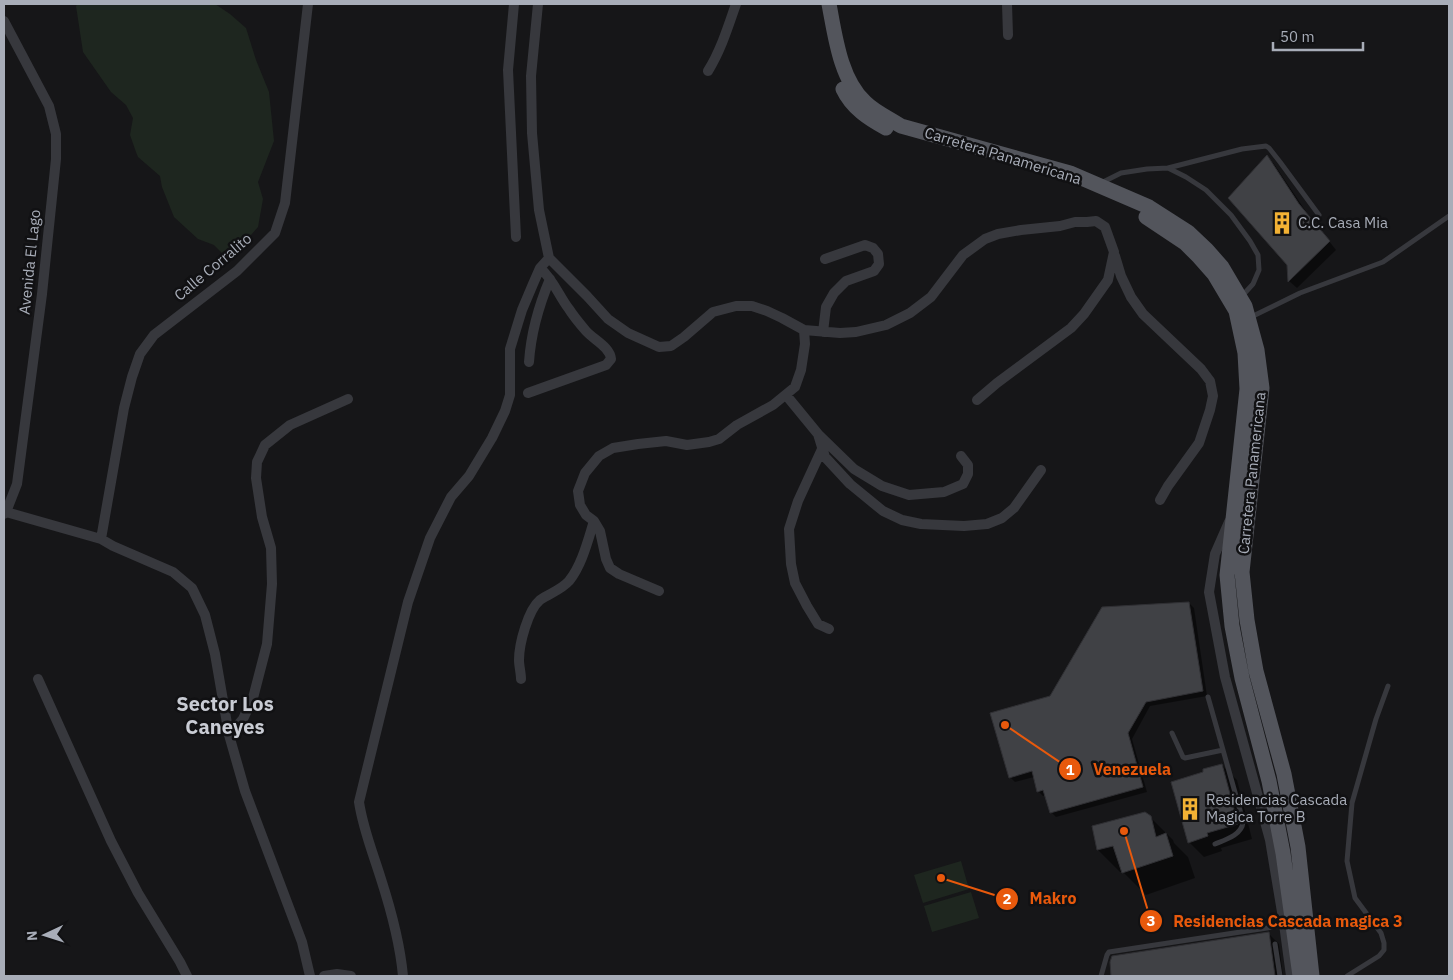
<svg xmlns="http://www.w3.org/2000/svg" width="1453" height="980" font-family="'IBM Plex Sans',sans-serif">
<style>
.green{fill:#1e261f}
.shadow{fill:#0007}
.building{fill:#404145;stroke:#303034}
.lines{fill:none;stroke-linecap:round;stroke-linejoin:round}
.service{stroke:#37383d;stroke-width:5}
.minor{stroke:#37383d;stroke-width:10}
.primary{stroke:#53555c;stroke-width:15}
.labels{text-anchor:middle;stroke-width:5;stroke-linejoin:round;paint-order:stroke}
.street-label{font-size:15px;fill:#a8adb8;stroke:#111113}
.poi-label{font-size:15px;fill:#a8adb8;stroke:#111113;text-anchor:start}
.district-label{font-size:20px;font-weight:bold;fill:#c9ccd4;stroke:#111113}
.leader{fill:none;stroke:#e8590c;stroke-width:2}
.callout-dot{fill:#e8590c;stroke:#111113;stroke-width:2}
.mark-label{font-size:15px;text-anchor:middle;font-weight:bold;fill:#fff}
.callout-label{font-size:16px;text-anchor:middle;font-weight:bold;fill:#e8590c;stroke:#111113;stroke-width:5;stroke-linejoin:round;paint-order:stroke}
</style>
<rect width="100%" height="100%" fill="#161618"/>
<path class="green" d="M78 4H215L230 14 246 28 256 60 269 92 274 141 258 182 263 199 258 227 229 260 214 245 198 239 174 217 162 187 160 176 138 157 136 152 130 135 133 118 126 105 111 92 83 52 76 6Z
M961 861 969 889 923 903 914 875Z
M971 892 979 918 932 932 924 906Z"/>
<path class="shadow" d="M1267 157 1274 164 1307 213 1336 250 1297 288 1289 281V265Z
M1189 603 1194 608 1207 696 1150 706 1132 739 1147 792 1056 817 1051 812 1046 795 1043 796 1038 791 1034 777 1015 782 1010 777 1050 697Z
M1222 765 1237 780 1252 839 1221 848 1222 851 1204 857 1189 842 1205 773Z
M1150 817 1173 840 1174 843 1188 857 1195 878 1146 895 1123 872H1120L1098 850 1094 827Z
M1268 933 1279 944 1283 976H1113L1111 962Z"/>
<path class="building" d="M1267 155 1299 204 1330 241 1288 282 1287 265 1228 198Z
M1189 602 1203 691 1146 702 1128 733 1143 787 1050 813 1043 790 1037 792 1032 771 1009 778 990 713 1050 696 1102 607Z
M1222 764 1238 824 1207 833 1208 836 1188 843 1171 782 1203 772V769Z
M1145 812 1151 816 1156 837 1166 833 1173 856 1122 873 1113 846 1097 850 1092 826Z
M1269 932 1275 976H1111L1110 962 1112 956Z"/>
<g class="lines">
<path class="service" d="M1168 168 1242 149 1266 146 1269 148 1280 162 1319 215
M1101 183 1121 173 1147 169 1168 168 1186 177 1206 190 1231 215 1250 241 1258 255 1259 270 1253 284 1242 296
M1249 318 1300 293 1383 262 1449 216
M1208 697 1240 810C1241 814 1243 819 1243 822 1242 835 1225 840 1215 844
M1172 733 1183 757 1185 758 1223 750
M1275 944 1280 976
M1101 976 1107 955 1109 952 1267 928 1284 924
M1347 976 1379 956 1384 950V943L1381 933 1355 898 1347 861 1352 803 1376 719 1388 686"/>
<path class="minor" d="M514 4 508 70 516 237
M538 4 531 76 532 133 539 210 549 258 587 296 608 319 628 333 659 347 671 346 684 337 713 312 736 306H752L767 311 782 318 804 330 805 344 801 370 795 387 773 405 737 425 719 439 709 442 687 445 666 441 638 444 613 448 599 456 585 473 578 491 580 505 586 515 594 521 600 531 606 559 610 568 619 574 659 591
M1007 4 1008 35
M4 21 49 106 56 134V159L42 294 17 484 6 512 4 514
M708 71C721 50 728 27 736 4
M1115 256 1121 276 1131 297 1143 314 1201 369 1210 381 1213 396 1210 410 1199 443 1168 486 1160 500
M804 330 840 333 856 332 886 325 910 313 931 297 963 255 985 239 998 234 1021 230 1060 226 1075 222H1087L1096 221 1105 227 1114 252 1108 280 1084 314 1071 328 997 383 977 400
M823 332 826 307 834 293 846 281 874 271 879 264 878 254 873 248 865 245 825 259
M529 362C531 333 539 305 550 279
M528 393 606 365 611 359C610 347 594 340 586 331 580 324 574 317 569 309 559 296 553 279 540 268
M786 395 818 434 854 469 882 486 909 495 944 492 963 484 968 474V465L961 456
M818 434 825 457 850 484 883 511 902 520 921 524 964 526 987 524 1002 518 1014 508 1041 470
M822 449 798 501 789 529 791 564 795 583 807 606 818 624 829 629
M6 512 101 539 113 546 173 572 192 588 205 615 215 654 229 735 245 791 302 942 310 976
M1229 522 1215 554 1209 592 1225 677 1270 840 1284 924 1291 976
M101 539 124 408 132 377 140 354 154 335 237 271 275 233 285 203 308 4
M38 679 111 841 138 893 180 962 187 976
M521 679C521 673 519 666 519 660 519 644 528 610 540 600 550 593 561 590 569 581 582 565 588 540 594 521
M229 735 243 719 253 698 267 644 272 584 271 548 262 517 256 478 257 462 265 445 290 425 348 399
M324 976 337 974 351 976
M403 976C400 943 391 910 381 879 373 853 363 829 359 802L408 602 430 538 451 497 469 476 492 438 505 411 510 395V349L522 310 533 284 540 268 549 258"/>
<path class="primary" d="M829 4C835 35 840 79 865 102 875 112 889 118 901 126L1070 173 1149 207 1188 232 1207 250 1222 267 1245 306 1257 350 1262 388 1242 572 1247 620 1256 671 1284 774 1298 847 1312 976
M843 89C852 108 869 119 886 128
M1146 217 1185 243 1199 257 1214 274 1236 311 1245 353 1247 389 1227 575 1232 626 1242 678 1269 781 1283 853 1300 976"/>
</g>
<defs>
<symbol id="building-bare" viewBox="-9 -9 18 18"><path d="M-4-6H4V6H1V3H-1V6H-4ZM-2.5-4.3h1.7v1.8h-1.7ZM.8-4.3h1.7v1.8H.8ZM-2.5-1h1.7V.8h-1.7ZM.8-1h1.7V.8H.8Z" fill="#f2b134" stroke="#111113" stroke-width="2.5" paint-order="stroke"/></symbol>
</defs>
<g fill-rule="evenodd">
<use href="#building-bare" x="1266" y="207" width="32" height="32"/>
<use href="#building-bare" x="1174" y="793" width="32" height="32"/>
</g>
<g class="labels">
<g class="street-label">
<text transform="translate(1003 156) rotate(17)" y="5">Carretera Panamericana</text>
<text transform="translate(30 262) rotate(-84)" y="5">Avenida El Lago</text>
<text transform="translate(213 267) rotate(-40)" y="5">Calle Corralito</text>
<text transform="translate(1252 473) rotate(-84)" y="5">Carretera Panamericana</text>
</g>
<g class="poi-label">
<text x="1298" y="228">C.C. Casa Mia</text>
<text x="1206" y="805">Residencias Cascada<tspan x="1206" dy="17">Magica Torre B</tspan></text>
</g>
<g class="district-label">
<text x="225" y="711">Sector Los<tspan x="225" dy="23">Caneyes</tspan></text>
</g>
</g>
<path class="leader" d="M1005 725L1070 769M941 878L1007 899M1124 831L1151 921"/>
<g class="callout-dot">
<circle cx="1005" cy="725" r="5"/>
<circle cx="941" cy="878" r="5"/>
<circle cx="1124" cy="831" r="5"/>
<circle cx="1070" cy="769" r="12"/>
<circle cx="1007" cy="899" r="12"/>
<circle cx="1151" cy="921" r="12"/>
</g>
<g class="mark-label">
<text x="1070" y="775">1</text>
<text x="1007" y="904">2</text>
<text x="1151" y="926">3</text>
</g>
<g class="callout-label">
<text x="1132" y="775">Venezuela</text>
<text x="1053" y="904">Makro</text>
<text x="1288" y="927">Residencias Cascada magica 3</text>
</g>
<rect width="1453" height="980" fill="none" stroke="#a8adb8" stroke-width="10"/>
<g transform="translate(45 935) rotate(266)" stroke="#111113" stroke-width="4" paint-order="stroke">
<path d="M0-4L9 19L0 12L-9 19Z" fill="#a8adb8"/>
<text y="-8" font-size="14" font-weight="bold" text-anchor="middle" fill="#a8adb8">N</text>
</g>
<path d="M1273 42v8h90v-8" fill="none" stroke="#a8adb8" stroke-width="2.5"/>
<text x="1280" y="42" font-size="15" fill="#a8adb8" stroke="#111113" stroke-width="4" paint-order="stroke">50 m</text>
</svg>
